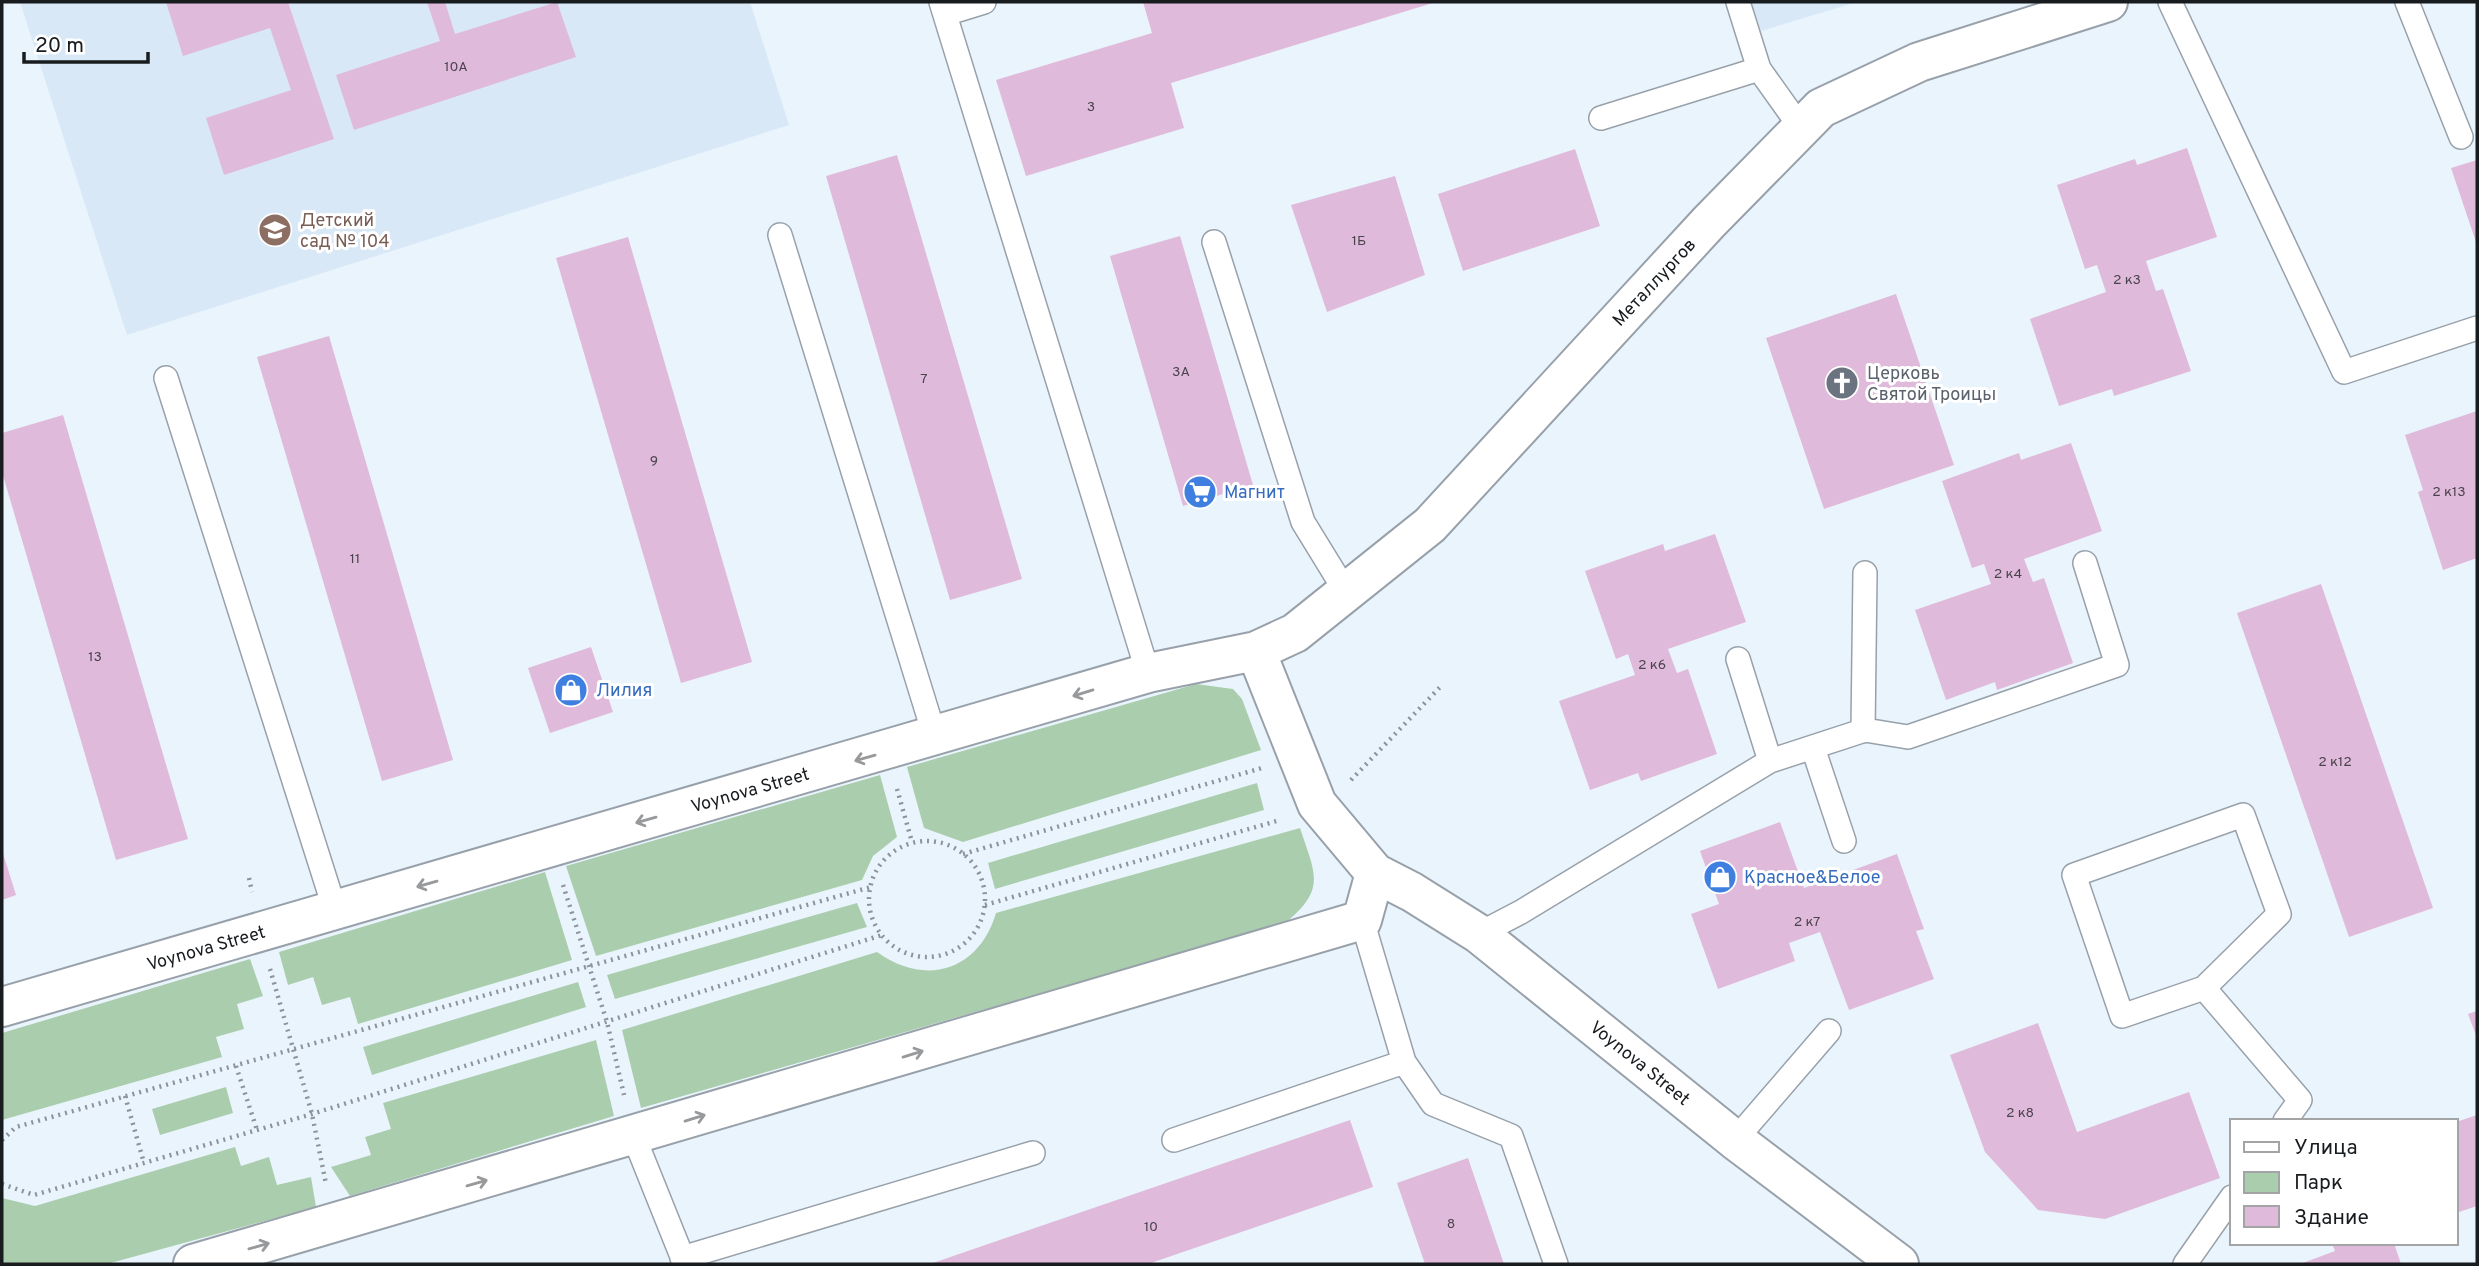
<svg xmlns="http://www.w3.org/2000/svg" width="2479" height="1266" font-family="Overpass,sans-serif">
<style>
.built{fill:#d8e8f7}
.green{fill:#aacead}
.building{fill:#e0bada}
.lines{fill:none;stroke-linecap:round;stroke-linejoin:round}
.service-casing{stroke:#98a1aa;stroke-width:26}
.minor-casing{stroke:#98a1aa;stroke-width:42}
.path{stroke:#8c939a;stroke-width:4.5;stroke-dasharray:2 5;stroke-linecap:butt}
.service{stroke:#fff;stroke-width:23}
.minor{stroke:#fff;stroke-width:38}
.oneway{stroke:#97999a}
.labels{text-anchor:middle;stroke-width:6;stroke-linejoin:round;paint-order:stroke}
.number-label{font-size:14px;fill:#4a444e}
.education-label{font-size:18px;fill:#785e54;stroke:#fff;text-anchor:start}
.street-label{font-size:18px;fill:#181c1f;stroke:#fff}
.worship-label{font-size:18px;fill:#5b616d;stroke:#fff;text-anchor:start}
.shop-label{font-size:18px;fill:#366cbe;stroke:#fff;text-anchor:start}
</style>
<rect width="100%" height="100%" fill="#eaf4fd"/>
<path class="built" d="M20 2H750L789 125 127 335Z
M1751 2H1857L1761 31Z"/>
<path class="green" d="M1196 684 1233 689 1242 699 1261 750 963 842 924 828 907 767Z
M880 775 897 837 873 856 862 880 596 956 566 866Z
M1257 783 1264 810 995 889 988 863Z
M1300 828C1315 874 1327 889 1285 923L641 1108 622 1030 877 952C925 987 979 971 996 913Z
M545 872 572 960 358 1024 350 997 322 1005 313 977 288 985 279 952Z
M857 903 867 927 615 999 607 975Z
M250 959 263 996 237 1004 244 1029 216 1037 222 1057 2 1120V1033Z
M578 982 586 1007 372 1075 363 1047Z
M596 1040 614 1116 350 1196 331 1167 371 1155 365 1137 391 1129 383 1103Z
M226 1087 233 1113 160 1135 152 1109Z
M235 1147 241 1166 269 1157 277 1185 311 1177 316 1207 107 1264H2V1198L35 1206Z"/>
<path class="building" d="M166 2H288L334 139 224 175 206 118 291 90 270 28 183 56Z
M427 2H445L455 34 557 2 576 57 354 130 336 75 440 41Z
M1143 2H1436L1171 83 1184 128 1026 176 996 80 1152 33Z
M2187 148 2217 237 2146 261 2156 291 2163 289 2191 371 2114 396 2112 389 2059 406 2030 319 2106 292 2097 265 2085 269 2057 185 2135 159 2137 165Z
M1575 149 1600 226 1463 271 1438 194Z
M897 155 1022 579 950 600 826 176Z
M2477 160V245L2451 168Z
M1395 176 1425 275 1327 312 1291 205Z
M1180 236 1253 485 1183 506 1110 256Z
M628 237 752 662 681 683 556 258Z
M1896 294 1954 465 1824 509 1766 338Z
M329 336 453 760 382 781 257 357Z
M2477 411V558L2443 570 2418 492 2423 490 2405 435Z
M63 415 188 839 116 860 2 472V433Z
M2071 443 2102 531 2024 559 2033 582 2044 578 2073 663 1997 690 1995 682 1946 700 1915 610 1991 584 1984 564 1972 568 1942 481 2019 453 2021 460Z
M1715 534 1746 622 1668 649 1677 673 1688 669 1717 754 1641 781 1638 773 1590 790 1559 701 1635 675 1628 654 1616 659 1585 571 1663 544 1665 551Z
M2321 584 2433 908 2349 937 2237 613Z
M591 647 613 712 550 733 528 668Z
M1780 822 1804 888 1897 854 1924 929 1916 931 1934 979 1849 1010 1820 932 1789 943 1795 961 1718 989 1691 914 1719 904 1700 851Z
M2 850 16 895 2 900Z
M2477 1011V1038L2468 1014Z
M2038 1023 2077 1132 2189 1092 2220 1178 2105 1219 2038 1210 1985 1152 1950 1055Z
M2477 1115V1206L2456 1213V1122Z
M1350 1120 1373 1187 1148 1264H930Z
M1468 1158 1504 1264H1425L1397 1183Z
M2332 1243H2394L2401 1264H2300L2335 1251Z"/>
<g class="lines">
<defs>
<path id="service" d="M941 2 1148 673
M1738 2 1759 69 1801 128
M2170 2 2344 372 2477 328
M2407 2 2461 137
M945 14 984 2
M1601 118 1759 69
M780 235 935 737
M1214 242 1303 522 1346 592
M166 378 335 910
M1738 659 1770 761
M1863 731 1865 573
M1813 748 1844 841
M2243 815 2279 914 2204 988 2122 1016 2074 875Z
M1362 920 1404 1062 1433 1104 1511 1136 1556 1264
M1479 934 1521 912 1770 761 1865 730 1908 737 2117 665 2085 563
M2204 988 2300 1100 2285 1121
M634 1137 685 1264
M1174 1140 1404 1062
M1735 1140 1829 1031
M682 1258 1033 1153
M2185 1264 2232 1197"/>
<path id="minor" d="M1256 651 1317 804 1375 873 1412 892 1479 934 1735 1140 1899 1264
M2 1007 1148 673 1256 651 1295 633 1430 525 1709 222 1821 108 1919 62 2108 2
M193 1264 1362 920 1375 873"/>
</defs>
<use href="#service" class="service-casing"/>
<use href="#minor" class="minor-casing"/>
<path class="path" d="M1351 780 1443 684
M897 789 912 842
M869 899a58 58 0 1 1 116 0a58 58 0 1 1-116 0Z
M963 854 1262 768
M249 878 252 892
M563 885 607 1022 624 1095
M985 905 1280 820
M270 969 312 1114 326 1184
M236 1066 257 1130
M125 1096 144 1163
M2 1140 16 1127 871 887
M2 1184 34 1195 312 1114 882 935"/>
<use href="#service" class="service"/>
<use href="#minor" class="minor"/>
</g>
<defs><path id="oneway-shaft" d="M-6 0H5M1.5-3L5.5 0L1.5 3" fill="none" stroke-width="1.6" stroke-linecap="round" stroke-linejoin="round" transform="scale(1.75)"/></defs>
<g class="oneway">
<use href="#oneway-shaft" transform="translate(1083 693) rotate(163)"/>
<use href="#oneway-shaft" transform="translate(865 758) rotate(164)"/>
<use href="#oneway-shaft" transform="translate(646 820) rotate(164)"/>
<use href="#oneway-shaft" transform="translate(427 884) rotate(164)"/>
<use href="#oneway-shaft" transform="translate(913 1054) rotate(-17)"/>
<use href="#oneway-shaft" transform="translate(695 1118) rotate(-17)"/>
<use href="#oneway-shaft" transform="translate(477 1183) rotate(-16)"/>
<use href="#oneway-shaft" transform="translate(259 1246) rotate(-16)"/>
</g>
<defs>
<symbol id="school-disc" viewBox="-11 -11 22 22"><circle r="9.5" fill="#8d6e63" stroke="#fff"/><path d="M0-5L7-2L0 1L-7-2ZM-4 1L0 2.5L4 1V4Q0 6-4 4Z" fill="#fff"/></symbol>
<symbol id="church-disc" viewBox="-11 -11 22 22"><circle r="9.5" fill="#6b7280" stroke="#fff"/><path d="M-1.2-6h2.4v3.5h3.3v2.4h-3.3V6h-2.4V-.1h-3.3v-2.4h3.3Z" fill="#fff"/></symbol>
<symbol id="supermarket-disc" viewBox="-11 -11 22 22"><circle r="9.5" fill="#3f7fe0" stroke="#fff"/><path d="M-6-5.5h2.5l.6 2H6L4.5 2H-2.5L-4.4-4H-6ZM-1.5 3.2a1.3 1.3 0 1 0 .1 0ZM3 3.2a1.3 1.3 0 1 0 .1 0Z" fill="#fff"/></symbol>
<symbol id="shop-disc" viewBox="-11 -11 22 22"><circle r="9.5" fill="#3f7fe0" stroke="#fff"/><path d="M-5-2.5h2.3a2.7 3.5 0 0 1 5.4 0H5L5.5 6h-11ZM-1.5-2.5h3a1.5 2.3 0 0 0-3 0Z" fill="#fff"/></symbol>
</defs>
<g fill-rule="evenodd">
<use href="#school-disc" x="256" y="211" width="38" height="38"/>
<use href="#church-disc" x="1823" y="364" width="38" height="38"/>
<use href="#supermarket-disc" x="1181" y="473" width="38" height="38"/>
<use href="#shop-disc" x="552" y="671" width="38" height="38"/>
<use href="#shop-disc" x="1701" y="858" width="38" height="38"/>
</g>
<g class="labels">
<g class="number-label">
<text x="456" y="71">10А</text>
<text x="1091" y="111">3</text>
<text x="1359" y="245">1Б</text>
<text x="2127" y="284">2 к3</text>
<text x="1181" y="376">3А</text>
<text x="924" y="383">7</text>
<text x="654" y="465">9</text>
<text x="2449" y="496">2 к13</text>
<text x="355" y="563">11</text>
<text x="2008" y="578">2 к4</text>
<text x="95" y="661">13</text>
<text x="1652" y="669">2 к6</text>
<text x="2335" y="766">2 к12</text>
<text x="1807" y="926">2 к7</text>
<text x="2020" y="1117">2 к8</text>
<text x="1451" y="1228">8</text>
<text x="1151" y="1231">10</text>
</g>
<g class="education-label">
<text x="300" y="226">Детский<tspan x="300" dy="21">сад № 104</tspan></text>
</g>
<g class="street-label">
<text transform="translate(1654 282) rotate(-47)" y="6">Металлургов</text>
<text transform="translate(750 790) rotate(-16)" y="6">Voynova Street</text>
<text transform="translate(206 948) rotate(-16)" y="6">Voynova Street</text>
<text transform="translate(1640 1063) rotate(39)" y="6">Voynova Street</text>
</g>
<g class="worship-label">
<text x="1867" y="379">Церковь<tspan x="1867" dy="21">Святой Троицы</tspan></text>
</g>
<g class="shop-label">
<text x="1224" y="498">Магнит</text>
<text x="596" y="696">Лилия</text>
<text x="1744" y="883">Красное&amp;Белое</text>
</g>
</g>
<rect width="2479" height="1266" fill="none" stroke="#181c1f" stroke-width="7"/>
<rect x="2230" y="1119" width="228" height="126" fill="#ffffff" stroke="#a3a4a5" stroke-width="2"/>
<rect x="2244" y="1142" width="35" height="10" fill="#ffffff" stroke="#a3a4a5" stroke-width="2"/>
<text x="2294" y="1154" font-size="21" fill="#181c1f">Улица</text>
<rect x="2244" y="1172" width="35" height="21" fill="#aacead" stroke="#a3a4a5" stroke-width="2"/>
<text x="2294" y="1189" font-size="21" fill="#181c1f">Парк</text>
<rect x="2244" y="1206" width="35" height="21" fill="#e0bada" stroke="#a3a4a5" stroke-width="2"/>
<text x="2294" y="1224" font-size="21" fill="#181c1f">Здание</text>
<path d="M24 52v10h124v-10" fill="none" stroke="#181c1f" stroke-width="3.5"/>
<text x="35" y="52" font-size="21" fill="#181c1f" stroke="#ffffff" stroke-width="5" paint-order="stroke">20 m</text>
</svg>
